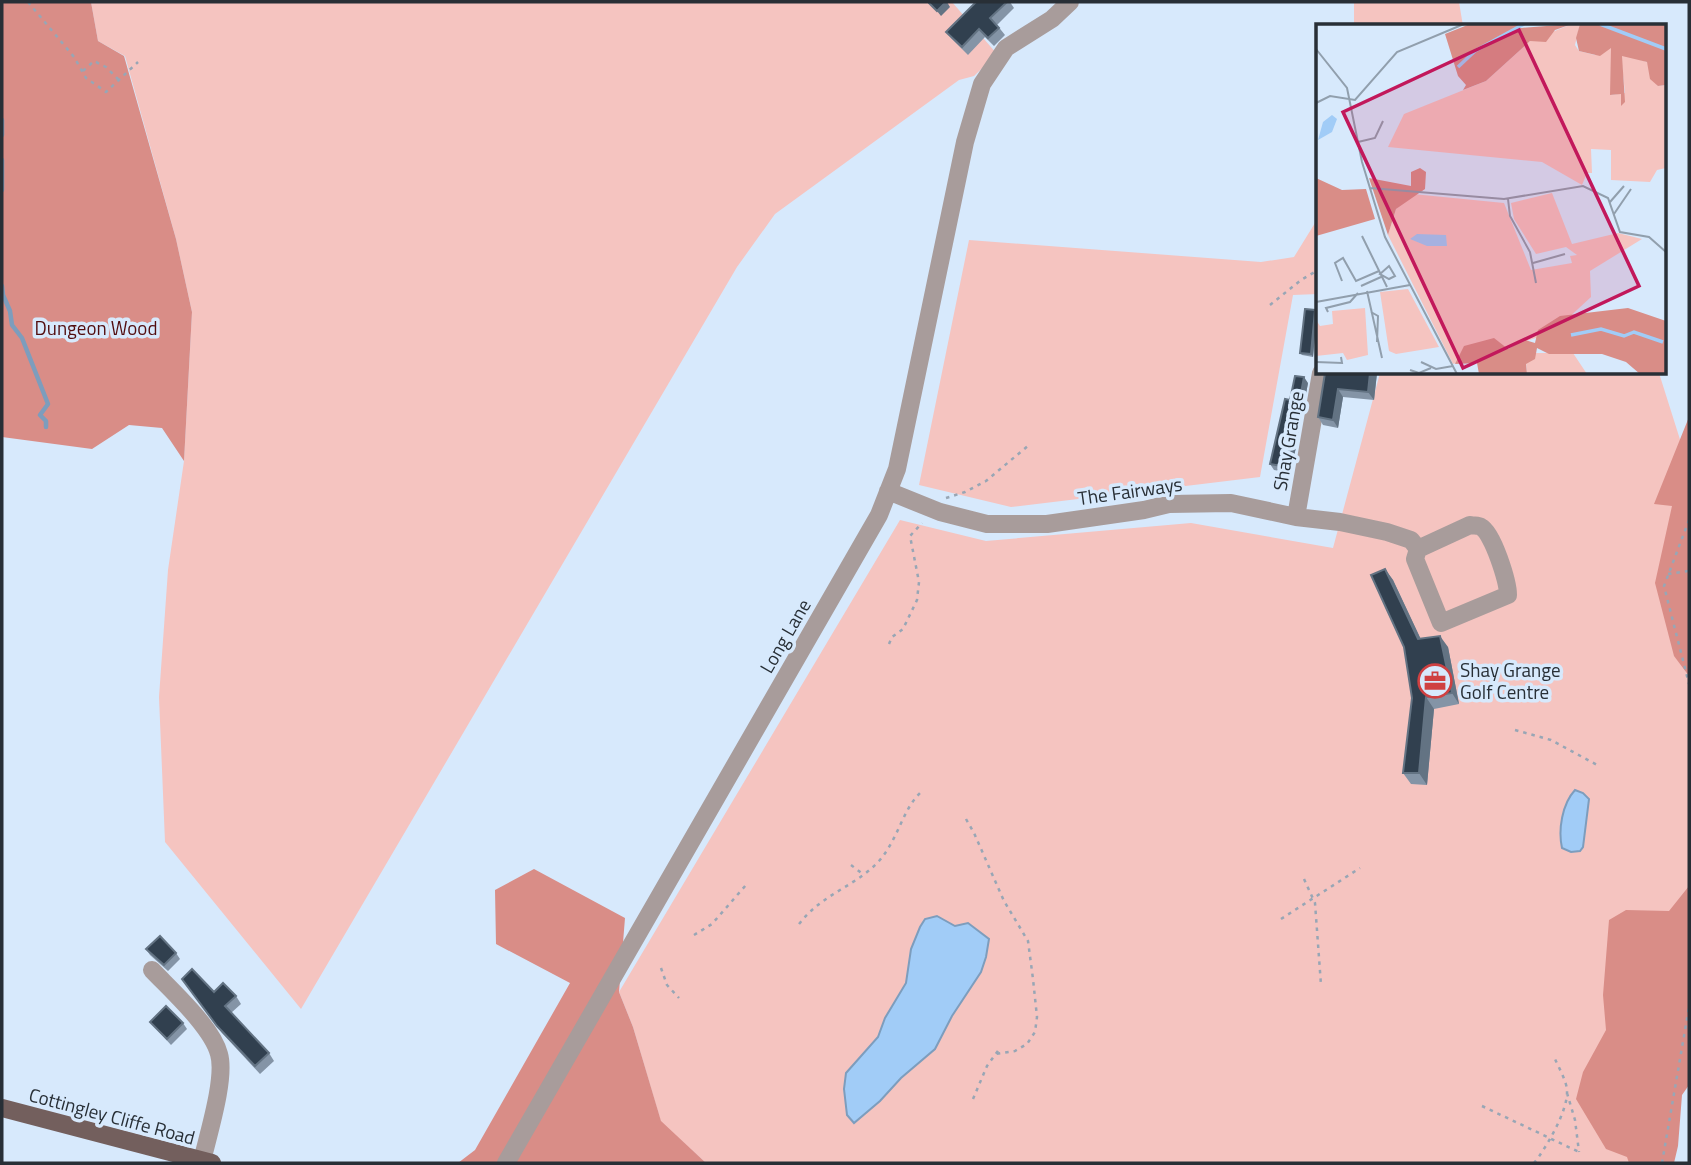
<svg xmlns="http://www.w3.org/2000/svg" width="1691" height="1165" font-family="'Titillium Web',sans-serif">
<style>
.green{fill:#f5c4c0}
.forest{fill:#d98d87}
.water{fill:#a1ccf7;stroke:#7d9dbd;stroke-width:2}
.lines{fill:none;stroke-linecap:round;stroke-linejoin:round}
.stream{stroke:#7d9dbd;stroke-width:4.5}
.path{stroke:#98a6b5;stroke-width:2.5;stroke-dasharray:3.5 5;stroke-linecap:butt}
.minor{stroke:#a89c9b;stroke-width:18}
.major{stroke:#735f5d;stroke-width:18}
.wall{fill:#8494a6}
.shaded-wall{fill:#637383}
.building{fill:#31404f;stroke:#637383;stroke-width:2}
.labels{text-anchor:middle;stroke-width:7;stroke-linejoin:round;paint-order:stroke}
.park-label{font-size:19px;fill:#520d0f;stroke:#d7e9fc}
.street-label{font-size:19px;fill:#282f36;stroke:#d7e9fc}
.poi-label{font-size:19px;fill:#282f36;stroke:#d7e9fc;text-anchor:start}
.inset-river{fill:none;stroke:#a1ccf7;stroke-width:3.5}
.inset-road{fill:none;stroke:#919fad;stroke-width:2}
.view{fill:#c2185b;fill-opacity:0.15;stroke:#c2185b;stroke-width:3.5}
.inset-edge{fill:none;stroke:#282f36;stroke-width:3.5}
</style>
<rect width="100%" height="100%" fill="#d7e9fc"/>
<path class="green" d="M91 2H952L997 54 974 76 959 80 775 214 737 267 301 1009 165 842 159 697 168 570 184 461 192 312 176 239 125 56 98 41Z
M1354 2H1459L1463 26H1354Z
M1318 208V294L1293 295 1260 477 1011 507 919 485 969 240 1261 262 1294 257 1315 223Z
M1380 373H1659L1689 468V915L1649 1163H706L661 1122 633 1027 619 992 900 520 986 541 1191 523 1333 548Z"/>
<path class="forest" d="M2 2H91L98 41 124 56 176 239 192 312 184 461 162 428 129 425 92 449 2 437Z
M1689 417V676L1674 656 1655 583 1672 506 1654 504Z
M534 869 625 918 619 992 633 1027 661 1121 706 1163H458L475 1150 570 983 496 944 495 890Z
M1689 886V1085L1682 1095 1678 1146 1674 1163H1629L1627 1157 1606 1149 1576 1099 1583 1072 1606 1030 1603 995 1609 920 1626 910 1669 911Z"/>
<path class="water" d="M1575 790 1583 793 1589 799 1583 847 1580 851 1571 852 1562 848C1558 830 1562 804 1575 790Z
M937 916 955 926 968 923 989 939 986 957 981 972 952 1016 935 1049 901 1078 880 1101 854 1123 847 1115 844 1089 846 1073 878 1037 885 1018 906 983 911 949 920 927 925 919Z"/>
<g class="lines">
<path class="stream" d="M2 120V135
M2 160V190
M2 286 3 295 10 311 12 325 22 338 48 404 40 415 46 421V427"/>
<path class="path" d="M28 2 74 57 86 78 106 92 138 62
M83 71 94 61 106 67 118 79
M1270 305 1301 280 1318 270
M946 498 965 492 986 481 1029 445
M1689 520 1664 586 1689 684
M1668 574 1689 571
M889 644 892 637 903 629 917 600 919 582 910 536 922 523
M1515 730 1551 740 1599 766
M966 819 974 833 1004 901 1028 941 1033 979 1037 1017 1035 1032 1027 1044 1015 1051 995 1054
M851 865 864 875
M1304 879 1315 903 1321 985
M1281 919 1360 868
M799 924C823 893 855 887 879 861 899 838 902 810 921 792
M694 935 712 924 746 885
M661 968 667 985 679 998
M1567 1093 1575 1120 1579 1152
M973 1099 987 1066 1000 1048
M1482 1106 1579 1152
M1534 1163C1546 1148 1568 1111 1567 1091 1567 1082 1559 1068 1555 1059
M1662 1163 1689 1007"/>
<path class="minor" d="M888 491 940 512 987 524H1047L1144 510 1169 504 1231 503 1296 517 1340 522 1387 532 1411 540 1418 549
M1296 517 1321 373
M1470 525C1474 526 1478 525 1481 527 1493 533 1508 582 1508 595L1441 623 1415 559 1418 549Z
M152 970C172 991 212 1027 219 1054 226 1078 208 1135 202 1161
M506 1163 879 515 897 469 965 142 982 84 1006 48 1052 19 1070 2"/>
<path class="major" d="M2 1108 212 1163"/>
</g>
<path class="wall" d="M976 2H1010L1014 8 997 25 1005 35 994 46 985 37 968 55 952 39 946 32Z
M1315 310 1317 313 1313 357 1302 355 1300 353Z
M1325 373H1377L1374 400 1343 397 1338 428 1323 425 1318 417Z
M1308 383 1291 473 1274 470 1270 464 1290 400Z
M1385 569 1393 580 1420 638 1448 647 1459 704 1434 709 1427 785 1411 784 1403 773 1412 698 1404 647Z
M146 949 176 953 180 959 168 971 150 955Z
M182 979 214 992 236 996 241 1004 231 1013 269 1053 274 1061 260 1074 222 1033Z
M150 1022 183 1023 187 1029 171 1045Z"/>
<path class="shaded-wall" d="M946 2H947L950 7 941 16 937 11Z
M1315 310 1317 313 1313 357 1311 354Z
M1370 373H1377L1374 400 1368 392Z
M1304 377 1308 383 1291 473 1287 467Z
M1338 389 1343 397 1338 428 1333 420Z
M1385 569 1393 580 1426 650 1418 639Z
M1440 636 1448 647 1459 704 1452 693Z
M1426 697 1434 709 1427 785 1419 773Z"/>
<path class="building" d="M929 2H946L937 11 929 3Z
M976 2H1007L990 18 999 28 988 38 979 29 962 47 946 32Z
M1305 309 1315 310 1311 354 1300 353Z
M1325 373H1370L1368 392 1338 389 1333 420 1318 417Z
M1295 376 1304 377 1287 467 1270 464 1285 399 1290 400Z
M1385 569 1418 639 1440 636 1452 693 1426 697 1419 773H1403L1412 698 1404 647 1371 575Z
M160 936 176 953 164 965 146 949Z
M192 969 214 992 223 983 236 996 225 1006 269 1053 255 1066 217 1026 182 979Z
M166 1006 183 1023 167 1039 150 1022Z"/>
<defs>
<symbol id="office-ring" viewBox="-11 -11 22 22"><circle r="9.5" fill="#d7e9fc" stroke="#cf4041" stroke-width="1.5"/><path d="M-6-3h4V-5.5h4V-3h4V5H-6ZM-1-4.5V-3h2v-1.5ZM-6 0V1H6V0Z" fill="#cf4041"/></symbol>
</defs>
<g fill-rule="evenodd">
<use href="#office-ring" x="1416" y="662" width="38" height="38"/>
</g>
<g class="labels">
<g class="park-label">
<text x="96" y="335">Dungeon Wood</text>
</g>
<g class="street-label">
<text transform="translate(1288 441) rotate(-80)" y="7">Shay Grange</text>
<text transform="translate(1130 491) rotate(-8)" y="7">The Fairways</text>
<text transform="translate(785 636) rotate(-60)" y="7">Long Lane</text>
<text transform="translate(112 1116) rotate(15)" y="7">Cottingley Cliffe Road</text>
</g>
<g class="poi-label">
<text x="1460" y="677">Shay Grange<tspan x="1460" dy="22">Golf Centre</tspan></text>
</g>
</g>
<g transform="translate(1316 24)">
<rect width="350" height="350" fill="#d7e9fc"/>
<path d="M256 0H264L259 21 263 27 279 31 295 23V71L309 69 305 32 309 31 331 38 342 62 350 61V144L341 146 334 158 295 156V126L275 125 276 149H271L266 161 226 138 72 123 88 90 170 57 214 17ZM236 169 256 220 302 209 326 215 274 247 275 273 236 309 137 340 72 211 80 185 97 170 188 179 215 246 256 239 254 232 261 231 250 223 220 230 198 195 195 179ZM92 265 123 323 80 330 73 327 64 268ZM49 284 52 331 31 336 27 329 0 332V296L4 302 17 300 16 287ZM219 329H257L271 350H211L210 338Z" fill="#f5c4c0"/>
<path d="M154 0H201L205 4 256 0 239 6 230 18 214 17 170 57 147 66 150 61 142 52 129 10ZM264 0H350V61L342 62 334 55 331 38 306 32 309 78 305 82V70L294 71 295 24 284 32 263 27 260 14ZM104 144 110 148 109 165 80 185 72 211 53 154 95 162V148ZM0 154 26 166 50 165 59 195 0 212ZM312 284 350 297V350H324L310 338 286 330H233L221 324 219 335 210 340 211 350H163L161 339 139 340 148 322 178 314 192 325 209 316 219 319 222 306 244 292Z" fill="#d98d87"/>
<path d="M16 91 21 95 16 108 2 116 7 98ZM101 210 130 211 131 222H111L94 215Z" fill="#a1ccf7"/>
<path class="inset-river" d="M284 0 350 25M142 43 159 27 208 0M255 311 285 305 308 312 318 308 347 318"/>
<path class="inset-road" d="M0 25 31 64 46 138 69 213 141 350M0 79 14 72 39 76 81 28 148 0M42 118 59 114 67 97M54 164 188 175 267 162 292 174 304 208 333 213 350 228M192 175 194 192 214 228 220 259M294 178 308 162M298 190 315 165M46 212 71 263M217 239 249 230M73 242 79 252 73 255 64 250ZM26 257 19 239 27 234 40 257 63 247M45 262 65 253M51 267 66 334M0 278 94 261M12 288 10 284 34 278 42 269M55 288 62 292 61 318M0 338 26 339 25 333M105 338 120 345 137 342M94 346 103 349 115 344"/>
<path class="view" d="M203 6 323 262 147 344 27 88Z"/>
<rect width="350" height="350" class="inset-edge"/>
</g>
<rect width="1691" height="1165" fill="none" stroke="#282f36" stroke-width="7"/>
</svg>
